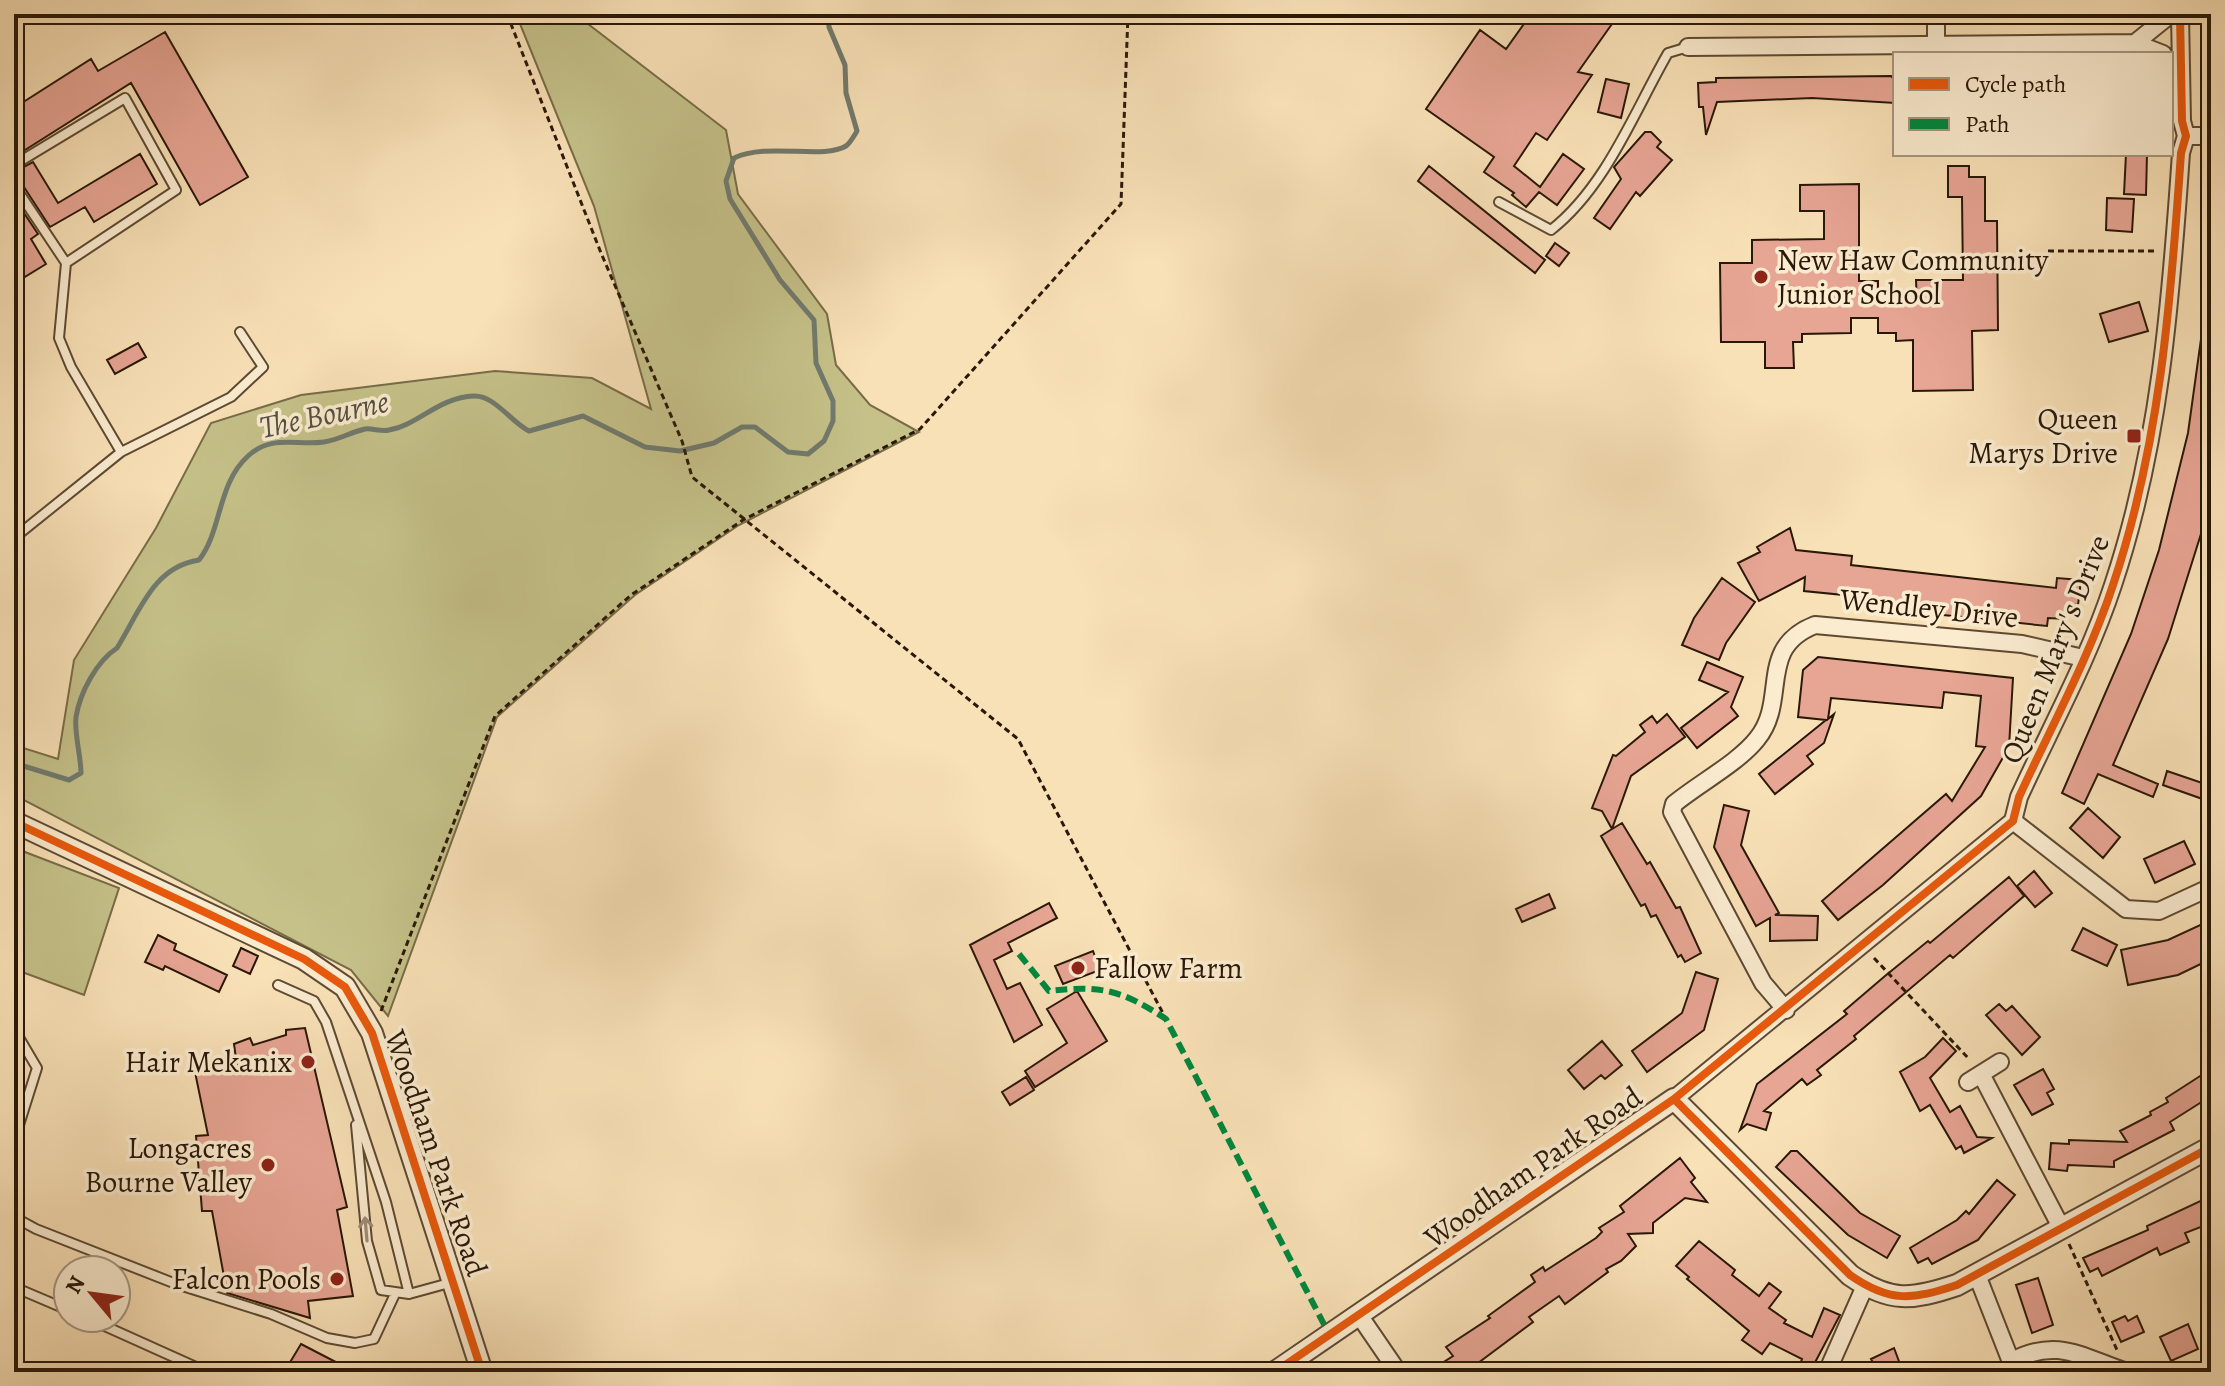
<svg xmlns="http://www.w3.org/2000/svg" width="2225" height="1386" font-family="Alegreya,serif">
<style>
.green{fill:#c5c189;stroke:#786c48;stroke-width:2}
.lines{fill:none;stroke-linecap:round;stroke-linejoin:round}
.stream{stroke:#707a6e;stroke-width:5}
.building{fill:#e7a594;stroke:#2a1807;stroke-width:2}
.service-casing{stroke:#5e4a33;stroke-width:12}
.minor-casing{stroke:#5e4a33;stroke-width:20}
.tertiary-casing{stroke:#5e4a33;stroke-width:24}
.path{stroke:#2a1807;stroke-width:3;stroke-dasharray:6 4;stroke-linecap:butt}
.service{stroke:#fbecd0;stroke-width:8}
.minor{stroke:#fbecd0;stroke-width:16}
.tertiary{stroke:#fbecd0;stroke-width:20}
.quiet{stroke:#00873e;stroke-width:6;stroke-dasharray:12 6;stroke-linecap:butt}
.cycleway-casing{stroke:#fbecd0;stroke-width:13}
.cycleway{stroke:#e8590c;stroke-width:8}
.oneway{stroke:#9d8d76}
.poi-dot{fill:#8f2418;stroke:#fbecd0;stroke-width:3}
.labels{text-anchor:middle;stroke-width:7;stroke-linejoin:round;paint-order:stroke}
.poi-label{font-size:30px;fill:#2a1807;stroke:#fbecd0;text-anchor:end}
.street-label{font-size:30px;fill:#2a1807;stroke:#fbecd0}
.water-label{font-size:32px;font-style:italic;fill:#535143;stroke:#fbecd0}
</style>
<rect width="100%" height="100%" fill="#f9e1b7"/>
<filter id="stains"><feTurbulence type="fractalNoise" baseFrequency=".0025" numOctaves="4"/><feColorMatrix values="0 0 0 0 .2 0 0 0 0 .09 0 0 0 0 .02 0 0 0 .5 -.17"/></filter>
<radialGradient id="worn" r=".72"><stop offset=".6" stop-color="#630" stop-opacity="0"/><stop offset="1" stop-color="#630" stop-opacity=".3"/></radialGradient>
<path class="green" d="M516 14H575L726 130 738 194 827 314 836 365 870 405 919 432 739 525 635 595 497 717 388 1016 351 970 14 795V745L58 759 74 660 156 528 211 423 301 395 495 371 592 378 651 409 594 206Z
M14 844 25 852 119 888 84 995 14 969Z"/>
<g class="lines">
<path class="stream" d="M14 763 69 780 81 773C81 756 74 733 76 717 80 692 97 661 117 648 140 611 153 567 199 560 222 531 217 484 248 456 272 434 296 446 324 442 338 440 351 432 365 429 373 428 381 432 389 430 418 425 439 397 474 396 494 395 511 422 529 431L583 416 645 447 680 451 714 443 742 427H755L788 452 808 454 824 441 833 421V401L816 363 814 320 780 280 730 199 726 181 734 158C767 142 823 160 846 146 850 143 854 136 857 131L846 93 845 65 829 27 828 14"/>
</g>
<path class="building" d="M1531 14H1619L1578 72 1592 75 1547 140 1536 133 1514 166 1540 187 1563 154 1584 169 1557 205 1539 192 1526 207 1512 195 1514 193 1484 172 1494 157 1426 109 1480 30 1506 49Z
M165 32 248 177 200 205 131 83 14 157V108L91 59 98 71Z
M1891 76 1895 80V103L1812 98 1717 102 1706 135 1703 107H1699L1698 83 1716 82V78Z
M1606 79 1629 84 1621 118 1598 112Z
M1645 132H1651L1661 142 1657 147 1672 160 1640 196 1636 192 1610 229 1594 218 1621 179 1614 167Z
M140 154 157 184 94 222 85 207 50 227 20 181 14 178V172L33 162 58 203Z
M2126 154H2147L2146 195 2124 194Z
M1429 166 1545 260 1535 273 1418 181Z
M1948 166H1969V177H1985V221H1997L1998 330 1972 331 1973 390 1913 391V340L1896 341V333H1878V318H1851V333L1802 334V342H1793L1794 368H1765V342H1721L1720 263H1752V240L1824 239V211H1800V185L1859 184V281H1878V304L1917 303 1916 280H1963L1962 197H1948Z
M14 198 38 234 31 239 46 264 23 278 14 262Z
M2107 198 2134 199 2132 232 2106 230Z
M1555 243 1569 253 1559 266 1546 256Z
M2139 302 2148 331 2109 342 2100 314Z
M2201 339H2211V502L2168 639 2113 765 2158 784 2153 797 2098 774 2084 804 2062 793 2131 634 2159 550 2188 433Z
M138 343 146 357 115 374 107 360Z
M1790 528 1796 550 1852 556 1851 565 2056 588 2057 578 2081 580 2078 605 2068 604 2066 619 2048 618 2047 626 1953 616 1852 606 1853 596 1804 591 1805 577 1759 601 1738 563 1760 552 1757 547Z
M1722 578 1755 602 1726 643 1719 660 1682 645 1694 618Z
M1818 657 2013 678 2009 747 1981 796 1883 885 1838 920 1822 901 1946 794 1952 801 1985 747 1976 746 1981 696 1944 692 1942 708 1831 698 1828 719 1834 714 1824 743 1807 756 1813 764 1775 794 1759 774 1826 720 1798 717 1803 670Z
M1707 662 1743 677 1731 707 1738 716 1697 748 1681 728 1728 692 1699 680Z
M1667 714 1685 737 1631 776 1612 829 1622 823 1647 864 1650 862 1676 908 1680 907 1701 953 1685 962 1681 955 1678 957 1656 915 1651 917 1645 904 1641 906 1601 836 1612 829 1602 811 1592 808 1613 755 1616 756 1645 732 1640 725 1652 716 1657 723Z
M2167 771 2211 786V802L2163 785Z
M1724 805 1749 811 1741 845 1779 913 1775 915 1818 916 1817 940 1770 941V918L1756 926 1714 847Z
M2088 808 2120 837 2103 858 2070 828Z
M2184 841 2195 864 2155 883 2144 859Z
M2034 871 2052 893 2035 907 2017 886Z
M2009 877 2024 896 1953 958 1950 955 1854 1036 1856 1039 1817 1070 1821 1075 1807 1085 1802 1079 1764 1111 1771 1113 1766 1130 1747 1124 1740 1130 1757 1084 1847 1014 1844 1011 1885 976 1928 941 1930 943Z
M1549 894 1555 908 1522 922 1516 909Z
M1049 903 1057 918 1008 943 1012 951 994 960 1007 989 1020 983 1042 1025 1014 1042 970 945Z
M2211 920V959L2178 975 2128 985 2121 950 2168 940Z
M2083 928 2117 945 2107 966 2072 950Z
M158 935 176 944 174 950 227 975 219 992 165 966 163 970 145 962Z
M241 948 258 956 250 974 233 966Z
M1093 951 1100 970 1063 984 1055 966Z
M1696 972 1718 979 1704 1030 1647 1072 1632 1051 1682 1013Z
M1077 991 1107 1041 1035 1087 1025 1071 1067 1043 1047 1009Z
M1999 1004 2006 1011 2012 1006 2040 1037 2022 1055 1986 1015Z
M305 1028 347 1207 337 1210 353 1296 308 1301 310 1318 227 1293 212 1211H202L196 1136 208 1135 195 1072 237 1066 234 1044 250 1038 253 1045 286 1035V1030Z
M1943 1038 1956 1051 1930 1078 1950 1112 1960 1106 1977 1137 1992 1138 1964 1153 1961 1146 1956 1149 1930 1105 1920 1111 1900 1072 1925 1057Z
M1602 1041 1622 1065 1605 1079 1601 1075 1584 1089 1568 1070Z
M2043 1069 2054 1089 2047 1093 2053 1104 2032 1115 2014 1085Z
M2211 1069V1096L2170 1122 2174 1130 2114 1161V1167L2068 1165 2067 1171 2049 1169 2051 1143 2069 1144V1140L2127 1142 2120 1131 2151 1115 2150 1112 2168 1102 2166 1098Z
M1026 1077 1034 1090 1010 1105 1002 1092Z
M1791 1151H1797L1860 1213 1900 1236 1887 1258 1848 1235 1776 1167Z
M1680 1158 1695 1178 1691 1182 1707 1202 1685 1198 1653 1223V1233L1628 1234 1636 1246 1621 1261 1606 1269 1608 1272 1565 1304 1559 1296 1529 1317 1533 1322 1466 1372H1428L1453 1356 1446 1347 1490 1318 1488 1316 1535 1282 1531 1275 1543 1267 1545 1271 1596 1238 1602 1232 1599 1228 1624 1212 1620 1206Z
M1997 1180 2015 1195 1978 1240 1932 1264 1928 1258 1918 1263 1910 1248 1957 1220 1966 1211 1969 1214Z
M2211 1196V1223L2185 1233 2189 1242 2160 1255 2157 1248 2102 1276 2098 1268 2090 1272 2083 1258 2148 1230 2147 1226Z
M1699 1241 1735 1270 1732 1275 1759 1296 1769 1283 1781 1292 1769 1308 1786 1320 1784 1323 1812 1337 1824 1308 1840 1315 1810 1372H1797L1802 1359 1770 1343 1762 1354 1742 1340 1749 1331 1687 1279 1689 1277 1676 1266Z
M2038 1278 2053 1325 2032 1333 2016 1285Z
M2125 1316 2128 1321 2137 1316 2144 1332 2121 1342 2112 1322Z
M2188 1324 2198 1349 2171 1361 2160 1337Z
M301 1344 355 1372H306L289 1364Z
M1894 1348 1903 1372H1878L1871 1359Z"/>
<g class="lines">
<defs>
<path id="service" d="M14 165 125 98 176 190 66 263 59 338 71 367 121 452
M14 185 66 263
M1499 202 1551 230C1606 187 1634 112 1668 53L1688 47
M14 538 121 452 231 397 263 367 240 332
M278 985 314 1001 326 1022 386 1202 409 1294
M14 1029 37 1068 14 1141
M356 1125 367 1241 381 1290 409 1294 453 1282
M14 1217 36 1229 176 1284 271 1314 327 1338 355 1343 374 1339 395 1294
M14 1287 68 1310
M87 1318 207 1372"/>
<path id="minor" d="M1936 14V44
M2135 43 2171 14
M1688 47 2135 43 2163 54
M2186 136H2211
M2013 821 2126 909 2159 911 2211 887
M1786 1010 1763 983 1672 812 1674 804C1698 784 1738 763 1757 739 1789 700 1756 648 1815 625L2022 644 2083 658
M1981 1074 2062 1229
M1968 1082 2000 1062
M1674 1099 2013 821 2019 797C2051 727 2089 658 2113 585 2160 445 2171 300 2181 153L2186 136 2182 121 2180 14
M1977 1275 2015 1372
M1359 1315 1398 1372
M2012 1361C2058 1337 2081 1357 2127 1372
M1827 1372 1865 1286"/>
<path id="tertiary" d="M14 822 304 959 345 987 372 1033 482 1372
M1275 1372 1674 1099 1850 1275C1890 1303 1912 1300 1957 1285L2211 1147"/>
</defs>
<use href="#service" class="service-casing"/>
<use href="#minor" class="minor-casing"/>
<use href="#tertiary" class="tertiary-casing"/>
<path class="path" d="M507 14 601 253 682 441 692 477 1018 739 1166 1019
M2048 251H2158
M1874 958 1970 1060
M381 1011 495 716 631 595 743 520 920 429 1121 204 1128 14
M2069 1244 2117 1350"/>
<use href="#service" class="service"/>
<use href="#minor" class="minor"/>
<use href="#tertiary" class="tertiary"/>
<path class="quiet" d="M1019 954 1049 991C1101 985 1122 990 1166 1019L1330 1336"/>
<defs>
<path id="cycleway" d="M14 822 304 959 345 987 372 1033 482 1372
M1674 1099 1850 1275C1890 1303 1912 1300 1957 1285L2211 1147
M1275 1372 1674 1099 2013 821 2019 797C2051 727 2089 658 2113 585 2160 445 2171 300 2181 153L2186 136 2182 121 2180 14"/>
</defs>
<use href="#cycleway" class="cycleway-casing"/>
<use href="#cycleway" class="cycleway"/>
</g>
<defs><path id="oneway-shaft" d="M-6 0H5M1.5-3L5.5 0L1.5 3" fill="none" stroke-width="1.6" stroke-linecap="round" stroke-linejoin="round" transform="scale(2)"/></defs>
<use class="oneway" href="#oneway-shaft" transform="translate(366 1229) rotate(-95)"/>
<g class="poi-dot">
<circle cx="1761" cy="277" r="8"/>
<rect x="2126" y="428" width="16" height="16" rx="4"/>
<circle cx="1078" cy="968" r="8"/>
<circle cx="308" cy="1062" r="8"/>
<circle cx="268" cy="1165" r="8"/>
<circle cx="337" cy="1279" r="8"/>
</g>
<g class="labels">
<g class="poi-label">
<text x="1777" y="270" text-anchor="start">New Haw Community<tspan x="1777" dy="34">Junior School</tspan></text>
<text x="2118" y="429">Queen<tspan x="2118" dy="34">Marys Drive</tspan></text>
<text x="1094" y="978" text-anchor="start">Fallow Farm</text>
<text x="292" y="1072">Hair Mekanix</text>
<text x="252" y="1158">Longacres<tspan x="252" dy="34">Bourne Valley</tspan></text>
<text x="321" y="1289">Falcon Pools</text>
</g>
<g class="street-label">
<text transform="translate(1929 608) rotate(6)" y="10">Wendley Drive</text>
<text transform="translate(2055 649) rotate(-68)" y="10">Queen Mary's Drive</text>
<text transform="translate(436 1153) rotate(71)" y="10">Woodham Park Road</text>
<text transform="translate(1533 1167) rotate(-35)" y="10">Woodham Park Road</text>
</g>
<g class="water-label">
<text transform="translate(324 414) rotate(-12)" y="11">The Bourne</text>
</g>
</g>
<rect width="2225" height="1386" fill="none" stroke="#f9e1b7" stroke-width="48"/>
<rect x="16" y="16" width="2193" height="1354" fill="none" stroke="#2a1807" stroke-width="4"/>
<rect x="24" y="24" width="2177" height="1338" fill="none" stroke="#2a1807" stroke-width="2"/>
<rect x="1893" y="52" width="280" height="104" fill="#fbecd0" stroke="#a79780" stroke-width="2"/>
<rect x="1909" y="78" width="40" height="12" fill="#e8590c" stroke="#a79780" stroke-width="2"/>
<text x="1965" y="92" font-size="24" fill="#2a1807">Cycle path</text>
<rect x="1909" y="118" width="40" height="12" fill="#00873e" stroke="#a79780" stroke-width="2"/>
<text x="1965" y="132" font-size="24" fill="#2a1807">Path</text>
<g transform="translate(92 1294) rotate(299)"><circle r="38" fill="#fbecd0" stroke="#a79780" stroke-width="2"/>
<path d="M0-6L14 30L0 20L-14 30Z" fill="#8f2418"/>
<text y="-12" font-size="22" font-weight="bold" text-anchor="middle" fill="#2a1807">N</text>
</g>
<rect width="100%" height="100%" filter="url(#stains)"/>
<rect width="100%" height="100%" fill="url(#worn)"/>
</svg>
